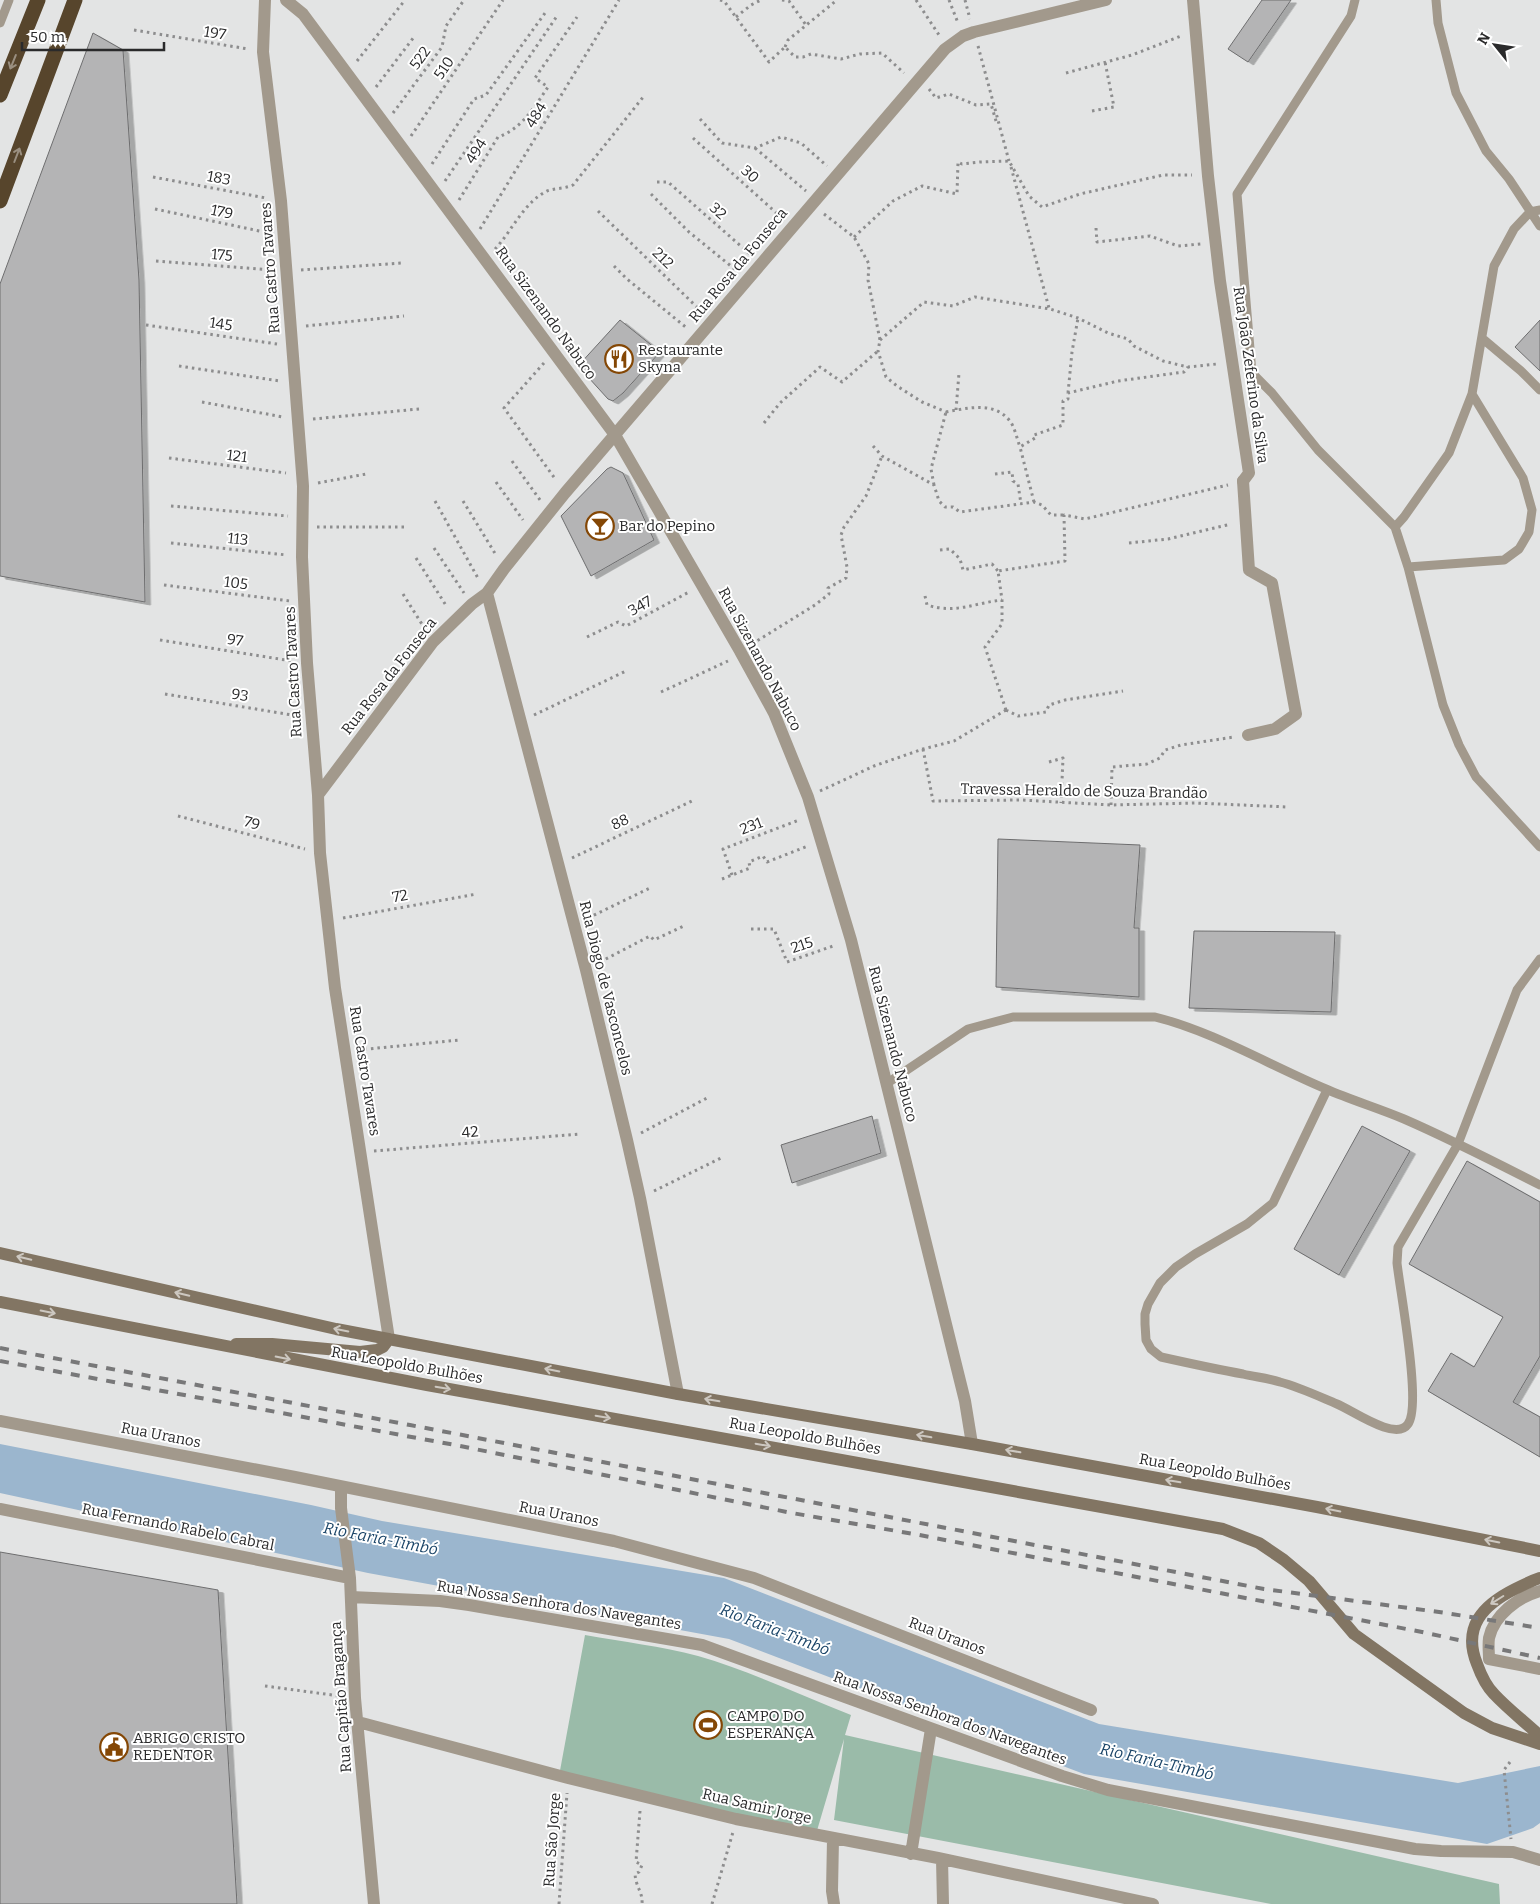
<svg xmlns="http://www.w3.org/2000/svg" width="1540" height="1904" font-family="Bitter,serif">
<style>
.green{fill:#9abba9}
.water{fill:#9bb6ce}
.building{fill:#b4b4b5;stroke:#6e6e6f;filter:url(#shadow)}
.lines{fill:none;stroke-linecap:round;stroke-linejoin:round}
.path{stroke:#8d8d8e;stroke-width:3;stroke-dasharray:2.5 4;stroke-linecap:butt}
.service{stroke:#a2998c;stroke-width:9}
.pedestrian{stroke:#a2998c;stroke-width:12}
.minor{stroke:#a2998c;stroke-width:12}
.secondary{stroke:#827563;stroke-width:12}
.motorway{stroke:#57452c;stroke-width:15}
.rail{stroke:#787879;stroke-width:4;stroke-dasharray:9 9;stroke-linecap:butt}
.oneway{stroke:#9a8f80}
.oneway2{stroke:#cdc8c1}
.labels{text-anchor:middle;stroke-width:4;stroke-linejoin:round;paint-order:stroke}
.street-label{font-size:15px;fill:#2a2a2b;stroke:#fff}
.poi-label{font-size:15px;fill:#2a2a2b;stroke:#fff;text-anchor:start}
.water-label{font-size:16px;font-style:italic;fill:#1b4568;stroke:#fff}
</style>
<defs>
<filter id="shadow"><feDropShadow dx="5.5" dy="3" stdDeviation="0" flood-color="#0004"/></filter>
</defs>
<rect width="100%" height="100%" fill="#e3e4e4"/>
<path class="green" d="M585 1635C623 1642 661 1646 698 1656 750 1671 800 1695 851 1715L845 1735 1499 1884 1500 1904H1271L834 1820 844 1739 816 1834 559 1776Z"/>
<path class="water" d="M0 1444 311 1505 382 1521 724 1578 1099 1724 1458 1783 1540 1766V1823L1533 1828 1487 1844 1084 1774 729 1639 368 1573 0 1493Z"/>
<path class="building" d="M1262 0H1291L1248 62 1228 49Z
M93 33 123 50 139 280 145 602 0 576V284Z
M620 320 660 352 623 393 613 401 608 399 578 366Z
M1540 320V371L1515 347Z
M611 467 623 473 654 540 591 576 561 516 607 469Z
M998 839 1140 845 1134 928H1139V997L996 987Z
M1194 931 1335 932 1331 1012 1189 1008Z
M872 1116 881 1153 792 1183 781 1145Z
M1362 1126 1410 1151 1339 1275 1294 1249Z
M1467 1161 1540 1202V1356L1513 1402 1540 1417V1457L1428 1391 1451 1353 1474 1367 1503 1317 1409 1264Z
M0 1552 218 1590 237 1904H0Z"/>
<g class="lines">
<path class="path" d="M720 0 724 1 769 62 785 47 795 57H803L811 54 841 59 860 54 882 53 904 73
M782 0 789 1 806 25
M916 0 939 35
M949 0 958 23
M965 0 970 19
M736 17 751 5 761 0
M134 30 248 49
M978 46 1009 161
M785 47 788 40 837 0
M357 61 405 0
M1066 73 1132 55 1181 36
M376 87 414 37
M929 89 936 98 949 94 976 105 991 104 996 121
M1092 111 1114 107 1105 62
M393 113 442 47 446 26 464 0
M700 119 722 143 755 148 781 137 801 143 827 166
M411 136 503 0
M693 138 782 218
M755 148 806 191
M432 164 474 99 486 95 545 13
M1011 167 1049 308
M153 177 266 198
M445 181 557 16
M657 182H668L751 255
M651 194 689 232 737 271
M459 200 498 137C522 129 535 106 548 87L535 78 577 17
M155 209 269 233
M598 211 702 312
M824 214 854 237 869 264 868 280 880 340 878 351 886 377 897 386 922 402 946 412
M1096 228 1097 242 1150 236 1178 246 1201 244
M480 229 619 0
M854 237 893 201 922 186 957 194 958 162 962 164 980 162 1009 161 1029 196 1042 207 1080 194 1163 175H1192
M495 249C512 231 524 202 547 191 555 188 564 189 573 185L644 96
M156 261 272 270
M614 266 627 279 688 329
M301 270 402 263
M146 325 277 344
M306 326 404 316
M880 340 924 302 953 306 975 297 1050 309 1078 318 1108 333 1128 339 1134 346 1163 361 1188 367 1217 364
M544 363 504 408 556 480
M179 366 280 381
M1068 393 1072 352 1078 318
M202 402 283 417
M956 410 959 373
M946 412C968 408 994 401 1010 421 1015 428 1017 439 1020 447
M313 419 419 409
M764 423 780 403 820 367 842 382 878 351
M873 446 882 456 934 485 939 501 945 507H953L960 512 1034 502 1042 505 1051 515H1064
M169 458 286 473
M512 461 540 500
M995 474 1012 472 1013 481 1018 484 1021 504
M496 482 523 520
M318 483 366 474
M934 485 931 469 946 412
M435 501 479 580
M463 501 496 555
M1034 502 1020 447 1035 438 1034 435 1063 425V401L1068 399V393L1118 381 1184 372 1188 367
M171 506 288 516
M317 527H408
M171 543 287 555
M1129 543 1168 539 1231 524
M434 548 464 593
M940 550 950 549 960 559 963 570 992 564 998 571
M416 558 447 607
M164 585 290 601
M403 594 425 629
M925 596 927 605C956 614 974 603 1002 600
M587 637 618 622 626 626 689 592
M160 640 292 661
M752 644 815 605 829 594 828 588 846 578 847 567 841 535 844 527 866 496 882 456
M661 692 728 661
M165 694 298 716
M1006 710 985 647 1002 624V600L998 571 1065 561 1064 515 1085 519 1228 485
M1006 710 1018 716 1046 712 1049 705 1065 700 1123 691
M534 715 626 671
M923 749 933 801 1021 800 1111 805 1195 803 1288 807
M1049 762 1063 758 1061 803
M820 791 874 766 923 749 954 741 1006 710
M1111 805 1112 767 1147 764 1160 758 1165 750 1181 745 1234 737
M178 816 305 849
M572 858 692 801
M732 875 723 849 799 820
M722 879 750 868 749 862 763 856 767 862 808 846
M343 918 477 894
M588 918 652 887
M751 929H774L787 962 836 945
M600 962 650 936 654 940 686 925
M358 1050 459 1040
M641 1133 707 1098
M374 1151 580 1134
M654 1191 723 1157
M265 1686 340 1696
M1510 1762 1504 1770 1511 1839
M640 1811 636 1862 642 1865 639 1872 635 1874C636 1888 643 1892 642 1904
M559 1904 567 1793
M712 1904 733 1832"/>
<path class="service" d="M1355 0 1351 16 1237 194 1252 373 1272 393 1318 450 1395 527 1408 567 1443 705 1459 745 1476 777 1540 847
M1436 0 1438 23 1456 93 1486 151 1509 179 1540 226
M0 23 9 0
M1483 339 1521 371 1540 390
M1395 527 1404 517 1449 453 1472 394 1494 266 1514 229 1530 212 1540 210
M1408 567 1504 560 1519 549 1529 532 1532 510 1523 478 1472 394
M886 1084 968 1029 1013 1017H1155C1212 1031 1271 1066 1326 1089 1351 1100 1378 1108 1404 1119 1450 1139 1495 1162 1540 1185
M1327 1090 1273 1203 1247 1224 1195 1254 1176 1267 1160 1283 1148 1304 1145 1314V1324L1146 1340 1151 1349 1161 1357C1188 1363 1215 1369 1243 1374 1255 1377 1268 1378 1280 1382 1299 1387 1318 1396 1337 1404 1352 1410 1396 1442 1408 1424 1422 1406 1400 1291 1397 1263L1398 1247 1458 1144 1517 990 1540 959"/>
<path class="pedestrian" d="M1243 481 1249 570 1272 583 1296 714 1275 729 1248 735
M1540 1591C1518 1597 1494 1615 1489 1638 1488 1645 1489 1652 1489 1659L1540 1669"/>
<path class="minor" d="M265 0 263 52 281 201 303 486 302 557 307 663 318 795 320 853 335 988 389 1339
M286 0 303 14 615 435 740 651 774 713 808 797 851 940 965 1401 972 1444
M1193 0 1208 176 1220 281 1249 473 1243 481
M487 593 586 970 627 1140 640 1198 678 1394
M318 795 433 642 472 604 487 593 504 569 565 493 945 49 963 36 974 32 1106 0
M0 1421 295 1477 614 1541 754 1578 1091 1710
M341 1487V1508L350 1578 355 1698 374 1904
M0 1509 350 1578
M351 1597 440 1601 469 1605 702 1645 1062 1776 1108 1790 1415 1849 1441 1851 1513 1852 1540 1860
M358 1722 568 1778 736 1819 938 1858 1153 1904
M833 1839 832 1891 834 1904
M911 1854 931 1729
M942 1859 943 1904"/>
<path class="secondary" d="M0 1253 336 1329 678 1394 972 1444 1317 1507 1540 1551
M0 1302 427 1385 1223 1529 1259 1543 1284 1560 1309 1581 1354 1634 1464 1713 1492 1728 1540 1744
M236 1344H272L360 1352 377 1350 383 1347 389 1339
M1540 1578C1531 1581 1523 1585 1515 1589 1483 1605 1462 1627 1477 1664 1481 1675 1486 1686 1494 1694 1508 1709 1525 1722 1540 1736"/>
<path class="motorway" d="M0 95 38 0
M0 201 75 0"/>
<path class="rail" d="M0 1348 410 1425 1264 1589 1439 1612 1540 1628
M0 1361 455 1445 792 1513 914 1534 1422 1632 1540 1658"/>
</g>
<defs><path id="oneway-shaft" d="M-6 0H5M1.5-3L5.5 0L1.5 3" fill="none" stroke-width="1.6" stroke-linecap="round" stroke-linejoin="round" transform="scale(1.25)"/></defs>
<g class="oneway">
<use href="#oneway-shaft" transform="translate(13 62) rotate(112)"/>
<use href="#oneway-shaft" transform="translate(17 155) rotate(-69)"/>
</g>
<g class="oneway2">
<use href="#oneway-shaft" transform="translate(24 1258) rotate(-167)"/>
<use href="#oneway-shaft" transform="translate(182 1294) rotate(-167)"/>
<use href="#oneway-shaft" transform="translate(48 1312) rotate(11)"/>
<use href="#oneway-shaft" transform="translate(341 1330) rotate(-169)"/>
<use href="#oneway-shaft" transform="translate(283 1358) rotate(11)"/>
<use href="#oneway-shaft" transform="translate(552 1370) rotate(-169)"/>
<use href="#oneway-shaft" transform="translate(443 1388) rotate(10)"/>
<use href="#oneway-shaft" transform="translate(712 1400) rotate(-170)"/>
<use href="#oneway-shaft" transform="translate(603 1417) rotate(10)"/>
<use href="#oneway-shaft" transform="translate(924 1436) rotate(-170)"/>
<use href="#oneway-shaft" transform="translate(763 1445) rotate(10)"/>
<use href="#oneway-shaft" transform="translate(1013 1451) rotate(-170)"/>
<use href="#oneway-shaft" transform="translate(1173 1481) rotate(-170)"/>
<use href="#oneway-shaft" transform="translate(1333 1510) rotate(-169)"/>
<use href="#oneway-shaft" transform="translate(1492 1541) rotate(-169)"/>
<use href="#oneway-shaft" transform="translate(1497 1600) rotate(148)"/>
</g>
<defs>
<symbol id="restaurant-ring" viewBox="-11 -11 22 22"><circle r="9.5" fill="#fff" stroke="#844705" stroke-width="1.5"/><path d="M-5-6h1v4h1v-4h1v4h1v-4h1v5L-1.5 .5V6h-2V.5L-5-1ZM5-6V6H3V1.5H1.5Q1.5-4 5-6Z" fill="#844705"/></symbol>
<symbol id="bar-ring" viewBox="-11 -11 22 22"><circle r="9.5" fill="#fff" stroke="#844705" stroke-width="1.5"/><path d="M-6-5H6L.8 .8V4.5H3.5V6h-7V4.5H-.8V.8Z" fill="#844705"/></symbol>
<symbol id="stadium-ring" viewBox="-11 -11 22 22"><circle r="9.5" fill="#fff" stroke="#844705" stroke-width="1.5"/><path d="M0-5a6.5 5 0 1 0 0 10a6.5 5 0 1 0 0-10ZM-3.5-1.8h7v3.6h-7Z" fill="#844705"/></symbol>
<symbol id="civic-ring" viewBox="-11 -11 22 22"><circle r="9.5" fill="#fff" stroke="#844705" stroke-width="1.5"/><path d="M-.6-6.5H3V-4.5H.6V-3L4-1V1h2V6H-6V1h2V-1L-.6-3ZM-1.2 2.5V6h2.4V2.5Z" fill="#844705"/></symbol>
</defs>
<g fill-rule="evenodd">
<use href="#restaurant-ring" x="603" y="343" width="32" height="32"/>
<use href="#bar-ring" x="584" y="510" width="32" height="32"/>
<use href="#stadium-ring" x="692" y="1709" width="32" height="32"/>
<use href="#civic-ring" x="98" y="1731" width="32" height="32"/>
</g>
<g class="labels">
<g class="street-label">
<text transform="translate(215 33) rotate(9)" y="5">197</text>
<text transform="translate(420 58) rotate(-54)" y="5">522</text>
<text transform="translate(444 68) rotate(-56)" y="5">510</text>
<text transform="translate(536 115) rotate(-59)" y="5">484</text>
<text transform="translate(476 151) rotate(-58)" y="5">494</text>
<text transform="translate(750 174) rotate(42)" y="5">30</text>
<text transform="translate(219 178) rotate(11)" y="5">183</text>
<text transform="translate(718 211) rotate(42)" y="5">32</text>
<text transform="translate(222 212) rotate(12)" y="5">179</text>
<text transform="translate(222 255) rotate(5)" y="5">175</text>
<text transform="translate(663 258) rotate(44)" y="5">212</text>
<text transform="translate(738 265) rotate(-50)" y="5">Rua Rosa da Fonseca</text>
<text transform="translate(270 268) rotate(-94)" y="5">Rua Castro Tavares</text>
<text transform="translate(546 313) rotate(54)" y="5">Rua Sizenando Nabuco</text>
<text transform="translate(221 324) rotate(8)" y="5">145</text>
<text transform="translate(1251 375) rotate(82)" y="5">Rua João Zeferino da Silva</text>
<text transform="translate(237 456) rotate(7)" y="5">121</text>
<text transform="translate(238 539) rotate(6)" y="5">113</text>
<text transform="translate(236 583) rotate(7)" y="5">105</text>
<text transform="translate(640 606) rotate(-29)" y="5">347</text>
<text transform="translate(235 640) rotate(9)" y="5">97</text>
<text transform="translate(760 659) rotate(62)" y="5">Rua Sizenando Nabuco</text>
<text transform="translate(293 672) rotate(-93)" y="5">Rua Castro Tavares</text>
<text transform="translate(389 676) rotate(-52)" y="5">Rua Rosa da Fonseca</text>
<text transform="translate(240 695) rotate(9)" y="5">93</text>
<text transform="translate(1084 791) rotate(1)" y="5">Travessa Heraldo de Souza Brandão</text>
<text transform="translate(620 822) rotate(-25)" y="5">88</text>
<text transform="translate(252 823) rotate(15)" y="5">79</text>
<text transform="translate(751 826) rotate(-21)" y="5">231</text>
<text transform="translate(400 896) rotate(-10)" y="5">72</text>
<text transform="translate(802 945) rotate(-19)" y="5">215</text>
<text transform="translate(606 988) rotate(76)" y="5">Rua Diogo de Vasconcelos</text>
<text transform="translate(893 1044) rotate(76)" y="5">Rua Sizenando Nabuco</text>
<text transform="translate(365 1071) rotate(81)" y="5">Rua Castro Tavares</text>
<text transform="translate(470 1132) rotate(-5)" y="5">42</text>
<text transform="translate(407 1365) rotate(10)" y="5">Rua Leopoldo Bulhões</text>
<text transform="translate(161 1435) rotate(11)" y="5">Rua Uranos</text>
<text transform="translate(805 1436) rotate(10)" y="5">Rua Leopoldo Bulhões</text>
<text transform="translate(1215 1472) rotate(10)" y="5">Rua Leopoldo Bulhões</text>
<text transform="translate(559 1514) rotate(11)" y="5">Rua Uranos</text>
<text transform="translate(178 1527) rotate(11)" y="5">Rua Fernando Rabelo Cabral</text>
<text transform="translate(559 1605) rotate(9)" y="5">Rua Nossa Senhora dos Navegantes</text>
<text transform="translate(947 1636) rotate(21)" y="5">Rua Uranos</text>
<text transform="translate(341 1697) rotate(-94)" y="5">Rua Capitão Bragança</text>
<text transform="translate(950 1718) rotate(20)" y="5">Rua Nossa Senhora dos Navegantes</text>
<text transform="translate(757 1806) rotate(13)" y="5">Rua Samir Jorge</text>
<text transform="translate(552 1840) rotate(-86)" y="5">Rua São Jorge</text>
</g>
<g class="poi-label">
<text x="638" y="355">Restaurante<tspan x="638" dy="17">Skyna</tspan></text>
<text x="619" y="531">Bar do Pepino</text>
<text x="727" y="1721">CAMPO DO<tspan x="727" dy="17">ESPERANÇA</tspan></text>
<text x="133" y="1743">ABRIGO CRISTO<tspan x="133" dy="17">REDENTOR</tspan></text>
</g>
<g class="water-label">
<text transform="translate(381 1538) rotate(11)" y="6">Rio Faria-Timbó</text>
<text transform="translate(775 1629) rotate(21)" y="6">Rio Faria-Timbó</text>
<text transform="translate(1157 1761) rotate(13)" y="6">Rio Faria-Timbó</text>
</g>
</g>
<g transform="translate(1495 45) rotate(300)" stroke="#ffffff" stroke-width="4" paint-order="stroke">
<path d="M0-4L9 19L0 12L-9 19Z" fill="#2a2a2b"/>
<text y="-8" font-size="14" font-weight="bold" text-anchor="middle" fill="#2a2a2b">N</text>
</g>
<path d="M22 42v8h142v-8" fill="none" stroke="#2a2a2b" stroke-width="2.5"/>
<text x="30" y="42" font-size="15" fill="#2a2a2b" stroke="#ffffff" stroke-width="4" paint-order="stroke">50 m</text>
</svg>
